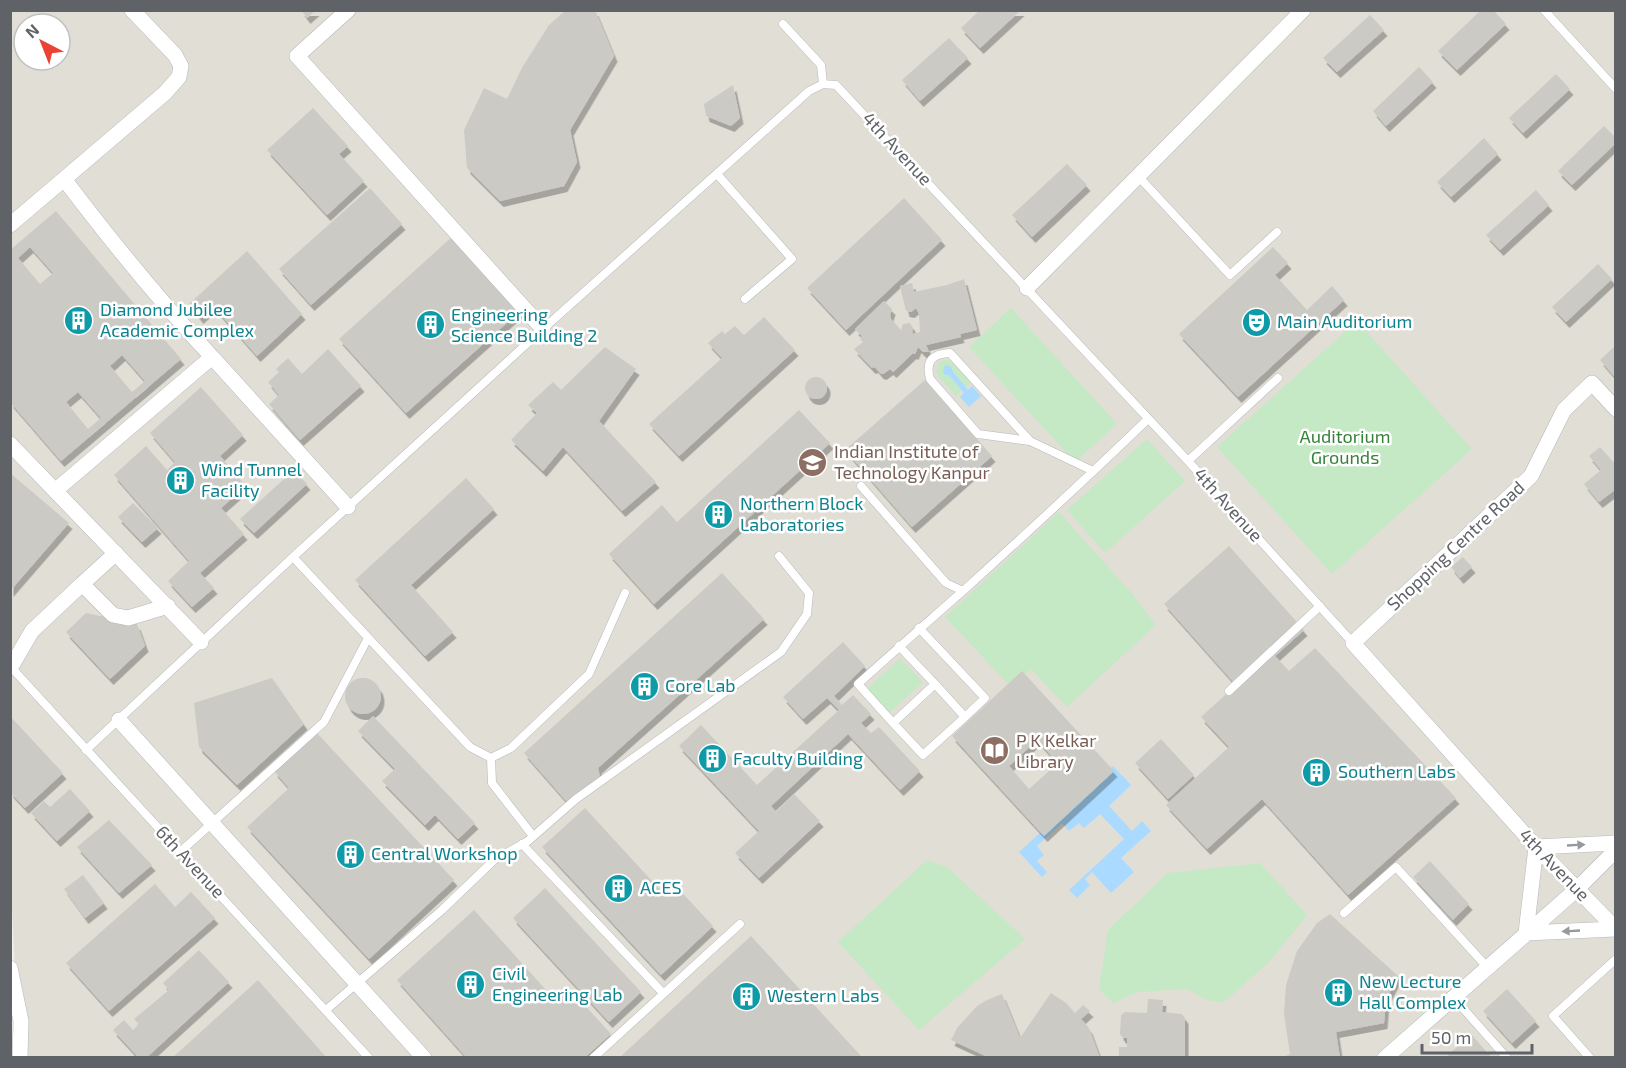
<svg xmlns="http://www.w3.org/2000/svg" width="1626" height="1068" font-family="'Exo 2',sans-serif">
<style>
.education{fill:#e1ded6;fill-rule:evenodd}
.green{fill:#c5e8c5}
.water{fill:#aadaff}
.building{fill:#cccac5;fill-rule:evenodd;filter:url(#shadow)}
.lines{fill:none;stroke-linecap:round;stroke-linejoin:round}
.lane-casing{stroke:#b5b8bc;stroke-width:9}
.street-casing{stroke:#b5b8bc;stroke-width:16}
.lane{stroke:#fff;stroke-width:8}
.street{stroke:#fff;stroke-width:15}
.oneway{fill:#979a9d}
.labels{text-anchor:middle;stroke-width:5;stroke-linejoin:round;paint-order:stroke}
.street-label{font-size:18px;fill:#5f6368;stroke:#fff}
.culture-label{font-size:18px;fill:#0d838f;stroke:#fff;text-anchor:start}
.park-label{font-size:18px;fill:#348238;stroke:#fff}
.education-label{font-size:18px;fill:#785e54;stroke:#fff;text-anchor:start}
</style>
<defs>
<filter id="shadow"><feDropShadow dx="3.5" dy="6" stdDeviation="0" flood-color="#0004"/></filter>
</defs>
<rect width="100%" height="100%" fill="#f1efe8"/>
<path class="education" d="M10 11H1615V1057H19L10 864ZM24 24H60V60H24Z"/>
<path class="green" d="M1011 308 1117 424 1075 462 969 347Z
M1357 321 1472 449 1332 574 1217 447Z
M943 360H948L952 362 971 383 966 387 952 372V369L949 375 962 390 956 396 938 376 936 371 939 363Z
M1147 439 1185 481 1105 553 1067 510Z
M1059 512 1134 596 1156 625 1067 707 1031 669 1011 687 945 617Z
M900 658 923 682 888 714 866 690Z
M927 860 947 867 1025 939 919 1030 838 942Z
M1260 863 1307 915 1270 961 1224 1002 1206 1000 1188 989 1138 992 1113 1003 1099 989 1108 930 1168 873Z"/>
<path class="water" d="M947 365 951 367 953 372 968 390 972 386 981 396 969 407 960 397 964 393 949 375H945L943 372 944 367Z
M1113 766 1131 785 1109 806 1132 831 1142 821 1151 831 1121 858 1134 872 1111 893 1092 872 1085 879 1090 885 1077 898 1069 890 1124 839 1100 814 1084 828 1079 823 1069 831 1062 823 1037 846 1044 855 1037 861 1047 872 1042 877 1019 852Z"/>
<path class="building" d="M301 10H316L307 18Z
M566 10H595L614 56 570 130 577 162 564 186 500 201 467 168 464 130 484 88 507 99 523 66 549 25Z
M980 10H1021L980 48 961 28Z
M1481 10H1493L1506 24 1457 70 1438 51Z
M1370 15 1384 30 1337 72 1323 58Z
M949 38 968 58 920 101 902 80Z
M1419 67 1433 82 1386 126 1373 111Z
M1556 74 1570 89 1523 133 1509 118Z
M733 85 740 118 731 126 706 116 704 104Z
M313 108 348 146 339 154 364 181 327 215 267 150Z
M1604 126 1616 138V143L1572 185 1558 171Z
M1484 138 1498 154 1451 197 1437 182Z
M1067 164 1087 185 1032 237 1012 215Z
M370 188 402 224 311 305 279 269Z
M1536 190 1549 205 1500 250 1486 235Z
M904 198 942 240 846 330 807 288Z
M56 211 181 359 61 461 10 402V250ZM30 247 53 273 40 284 18 258ZM122 355 145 381 132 392 110 366ZM78 392 101 418 88 429 66 402Z
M453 236 520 311 406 413 339 339Z
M1273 247 1288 263 1275 275 1307 310 1332 286 1344 300 1238 397 1179 334Z
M247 251 302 314 257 356 213 306 200 318 189 304Z
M1598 264 1612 279 1566 322 1552 307Z
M964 279 977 330 960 334 961 337 926 345 929 352H923L918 347 915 354 913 353 893 372 890 369 883 374 880 373 875 367 872 368 854 349 863 342 860 339 862 336 855 329 884 301 892 309 890 315 891 319 901 330 903 324 910 323 913 328 912 334 920 332 919 314 916 308 911 312 906 311 900 286 912 283 914 292 947 285Z
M764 317 795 350 679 456 649 424 722 358 708 343 722 331 725 334 735 326 744 335Z
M1616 345V374L1614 376 1600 360Z
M605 347 636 369 599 421 656 482 622 511 563 447 543 471 511 440 537 413 528 405 553 382 561 390Z
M328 349 361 386 300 440 269 404 279 395 268 382 279 372 276 369 288 358 302 374Z
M805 388a11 11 0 1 1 22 0a11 11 0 1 1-22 0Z
M925 380 992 456 912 527 845 450Z
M201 387 243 435 220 456 246 486 221 508 244 534 200 573 214 588 192 607 168 581 189 561 114 475 146 446 167 470 175 462 150 433Z
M799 410 830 443 654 604 609 554 662 505 677 522Z
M1600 447 1616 465V489L1599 502 1584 484 1601 470 1589 456Z
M294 470 307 484 254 533 240 519Z
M10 473 69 523 10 591Z
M466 478 494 509 411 585 453 632 425 656 355 580Z
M133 503 158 528 142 542 118 517Z
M1229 546 1304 630 1275 656 1289 671 1315 648 1456 798 1348 895 1262 799 1207 849 1166 805 1229 747 1201 717 1236 685 1164 604Z
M1463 557 1472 567 1460 578 1451 567Z
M722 573 764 619 598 768 600 777 567 802 524 753Z
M86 613 137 624 145 646 110 679 66 632Z
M843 642 865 666 834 696 842 705 853 695 871 714 861 723 871 733 879 727 920 771 900 790 848 734 771 806 776 812 794 794 820 821 759 878 735 853 759 831 679 746 701 725 757 785 839 710 827 698 803 719 783 697Z
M1022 671 1114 771 1044 836 952 736ZM1037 740 1058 763 1029 789 1009 766Z
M272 678 304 724 237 785 199 747 194 703Z
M345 696a18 18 0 1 1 36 0a18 18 0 1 1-36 0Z
M10 716 63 773 25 808 10 792Z
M373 716 475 823 458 839 435 815 425 825 382 781 395 769 358 731Z
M316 732 454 880 369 959 247 827 289 788 274 771Z
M1161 739 1194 775 1168 799 1135 763Z
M70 789 90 811 57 841 31 813 44 801 50 807Z
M585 808 663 893 673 883 713 926 661 975 542 847Z
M109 820 152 865 119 893 77 847Z
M1430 861 1469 904 1453 920 1413 877Z
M83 875 104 903 85 918 64 889Z
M155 884 175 907 191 892 215 918 109 1011 66 963Z
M545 888 641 992 609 1022 513 918Z
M474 910 555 1000 569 988 611 1034 584 1058H467L397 980Z
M1330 914 1398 976 1386 999 1384 1023 1336 1032 1340 1058 1283 1057 1290 1054 1284 1014 1286 985 1297 951 1317 923Z
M751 936 861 1056 860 1058H619Z
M199 950 229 982 146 1058H139L113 1030 124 1020 133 1030 139 1024 134 1019 169 990 163 983Z
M258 980 327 1058H172Z
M1507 989 1536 1021 1512 1043 1483 1011Z
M1051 993 1066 1003 1075 1013 1083 1005 1090 1011 1081 1019 1089 1028 1100 1058H990L951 1040 957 1028 977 1006 987 1000 1002 994 1020 1038Z
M1148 999 1163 1000 1162 1012 1182 1014 1185 1018V1058H1119V1047H1127V1038H1123L1120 1034 1121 1015 1125 1012 1147 1013Z
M1471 1034 1492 1058H1445Z"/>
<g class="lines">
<defs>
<path id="lane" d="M1544 10 1616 89
M783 24 821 65 823 84
M717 174 792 259 745 299
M1138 176 1230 275 1277 232
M1030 441 978 434 930 379C925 360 933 354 950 353L1030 441 1093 471
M1188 461 1278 378
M861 486 946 583 963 591
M293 557 470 747 491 758 511 748 589 674 625 593
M919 628 985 698 965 717 935 684
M899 646 935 684 893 723 858 684C893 652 929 621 964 590 1026 534 1088 477 1148 419
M10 666 369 1058
M1229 691 1320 606
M893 723 923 755 965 717
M86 750 293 557 543 329 809 91 823 84 836 85 1188 461 1353 643
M491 758 492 783 533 836
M522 844 663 993
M180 852 324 722 368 638
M1344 913 1396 867 1487 967
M1453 997 1507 1058
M326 1010 442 910 494 860 528 841 576 799 781 652 807 614 809 593 779 556
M593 1058 740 924
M1590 1058 1553 1016 1616 959"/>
<path id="street" d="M348 10 297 56 543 329
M64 179C111 241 159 300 212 357
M10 225 165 93 179 77 181 66 175 55 132 10
M1027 288 1303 10
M1616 409 1592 383 1564 410 1531 476 1353 643 1536 847 1616 929
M10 444 201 642
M56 490 212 357 348 507
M116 553 82 584 113 615 128 618 168 606
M11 667 32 631 82 584
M119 720 424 1058
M1536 847 1616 843
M1526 933 1615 929V924
M1526 933 1536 847
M10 968 21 1021 20 1058
M1385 1058 1577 889 1616 850"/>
</defs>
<use href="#lane" class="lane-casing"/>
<use href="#street" class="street-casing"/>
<use href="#lane" class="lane"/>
<use href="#street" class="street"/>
</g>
<defs><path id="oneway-solid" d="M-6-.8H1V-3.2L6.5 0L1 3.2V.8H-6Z" transform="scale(1.5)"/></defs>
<g class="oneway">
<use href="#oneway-solid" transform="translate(1576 845) rotate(-3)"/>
<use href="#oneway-solid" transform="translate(1571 931) rotate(177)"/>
</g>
<defs>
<symbol id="building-disc" viewBox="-11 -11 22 22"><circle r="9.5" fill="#0f9aa8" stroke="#fff"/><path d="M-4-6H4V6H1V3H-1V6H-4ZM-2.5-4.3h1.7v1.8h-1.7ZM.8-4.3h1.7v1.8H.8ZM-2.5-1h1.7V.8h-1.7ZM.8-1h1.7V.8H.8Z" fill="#fff"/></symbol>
<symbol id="theatre-disc" viewBox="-11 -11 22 22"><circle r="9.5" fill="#0f9aa8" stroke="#fff"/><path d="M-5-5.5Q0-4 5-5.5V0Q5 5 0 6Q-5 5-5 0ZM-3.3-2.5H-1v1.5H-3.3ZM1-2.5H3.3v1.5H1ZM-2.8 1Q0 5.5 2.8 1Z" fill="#fff"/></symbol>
<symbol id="university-disc" viewBox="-11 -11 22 22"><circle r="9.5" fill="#8d6e63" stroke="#fff"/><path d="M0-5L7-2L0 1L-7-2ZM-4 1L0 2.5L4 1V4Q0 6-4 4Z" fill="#fff"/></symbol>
<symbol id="library-disc" viewBox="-11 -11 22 22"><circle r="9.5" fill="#8d6e63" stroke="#fff"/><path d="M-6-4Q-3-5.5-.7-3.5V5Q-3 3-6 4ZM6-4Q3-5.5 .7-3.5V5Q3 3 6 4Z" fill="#fff"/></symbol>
</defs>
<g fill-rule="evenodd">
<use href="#building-disc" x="62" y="304" width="33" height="33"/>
<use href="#theatre-disc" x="1240" y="306" width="33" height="33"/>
<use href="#building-disc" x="414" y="308" width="33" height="33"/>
<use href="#university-disc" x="796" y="446" width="33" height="33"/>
<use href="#building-disc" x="164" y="464" width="33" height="33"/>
<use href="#building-disc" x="702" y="498" width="33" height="33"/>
<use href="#building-disc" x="628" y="670" width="33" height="33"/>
<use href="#library-disc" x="978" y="734" width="33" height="33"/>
<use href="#building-disc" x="696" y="742" width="33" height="33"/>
<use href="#building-disc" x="1300" y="756" width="33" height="33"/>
<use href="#building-disc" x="334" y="838" width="33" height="33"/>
<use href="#building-disc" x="602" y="872" width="33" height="33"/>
<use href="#building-disc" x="454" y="968" width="33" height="33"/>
<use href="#building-disc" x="1322" y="976" width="33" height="33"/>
<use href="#building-disc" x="730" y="980" width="33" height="33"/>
</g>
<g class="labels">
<g class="street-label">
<text transform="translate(897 149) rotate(47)" y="6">4th Avenue</text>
<text transform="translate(1228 505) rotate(48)" y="6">4th Avenue</text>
<text transform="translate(1456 546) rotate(-43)" y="6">Shopping Centre Road</text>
<text transform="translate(190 862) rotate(47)" y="6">6th Avenue</text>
<text transform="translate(1554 865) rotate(46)" y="6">4th Avenue</text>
</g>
<g class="culture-label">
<text x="100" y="316">Diamond Jubilee<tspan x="100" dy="21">Academic Complex</tspan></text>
<text x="451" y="321">Engineering<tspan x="451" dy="21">Science Building 2</tspan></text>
<text x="1277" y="328">Main Auditorium</text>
<text x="201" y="476">Wind Tunnel<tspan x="201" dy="21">Facility</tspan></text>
<text x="740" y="510">Northern Block<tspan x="740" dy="21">Laboratories</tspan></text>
<text x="665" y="692">Core Lab</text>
<text x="733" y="765">Faculty Building</text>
<text x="1338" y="778">Southern Labs</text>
<text x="371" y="860">Central Workshop</text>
<text x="640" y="894">ACES</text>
<text x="492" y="980">Civil<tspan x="492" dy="21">Engineering Lab</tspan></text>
<text x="1359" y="988">New Lecture<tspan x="1359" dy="21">Hall Complex</tspan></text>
<text x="767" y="1002">Western Labs</text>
</g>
<g class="park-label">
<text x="1345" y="443">Auditorium<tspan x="1345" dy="21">Grounds</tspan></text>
</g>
<g class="education-label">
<text x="834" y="458">Indian Institute of<tspan x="834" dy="21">Technology Kanpur</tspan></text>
<text x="1016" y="747">P K Kelkar<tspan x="1016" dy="21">Library</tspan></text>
</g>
</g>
<rect width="1626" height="1068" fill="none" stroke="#5f6368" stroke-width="24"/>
<g transform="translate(42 42) rotate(318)"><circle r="28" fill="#ffffff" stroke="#bfc1c3" stroke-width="1.5"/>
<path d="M0-4.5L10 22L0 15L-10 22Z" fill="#ea4335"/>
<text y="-9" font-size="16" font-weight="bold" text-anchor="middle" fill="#5f6368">N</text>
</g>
<path d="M1422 1044v9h110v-9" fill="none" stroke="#5f6368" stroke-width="3"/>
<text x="1431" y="1044" font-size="18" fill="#5f6368" stroke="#ffffff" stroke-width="4.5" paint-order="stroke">50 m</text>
</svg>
